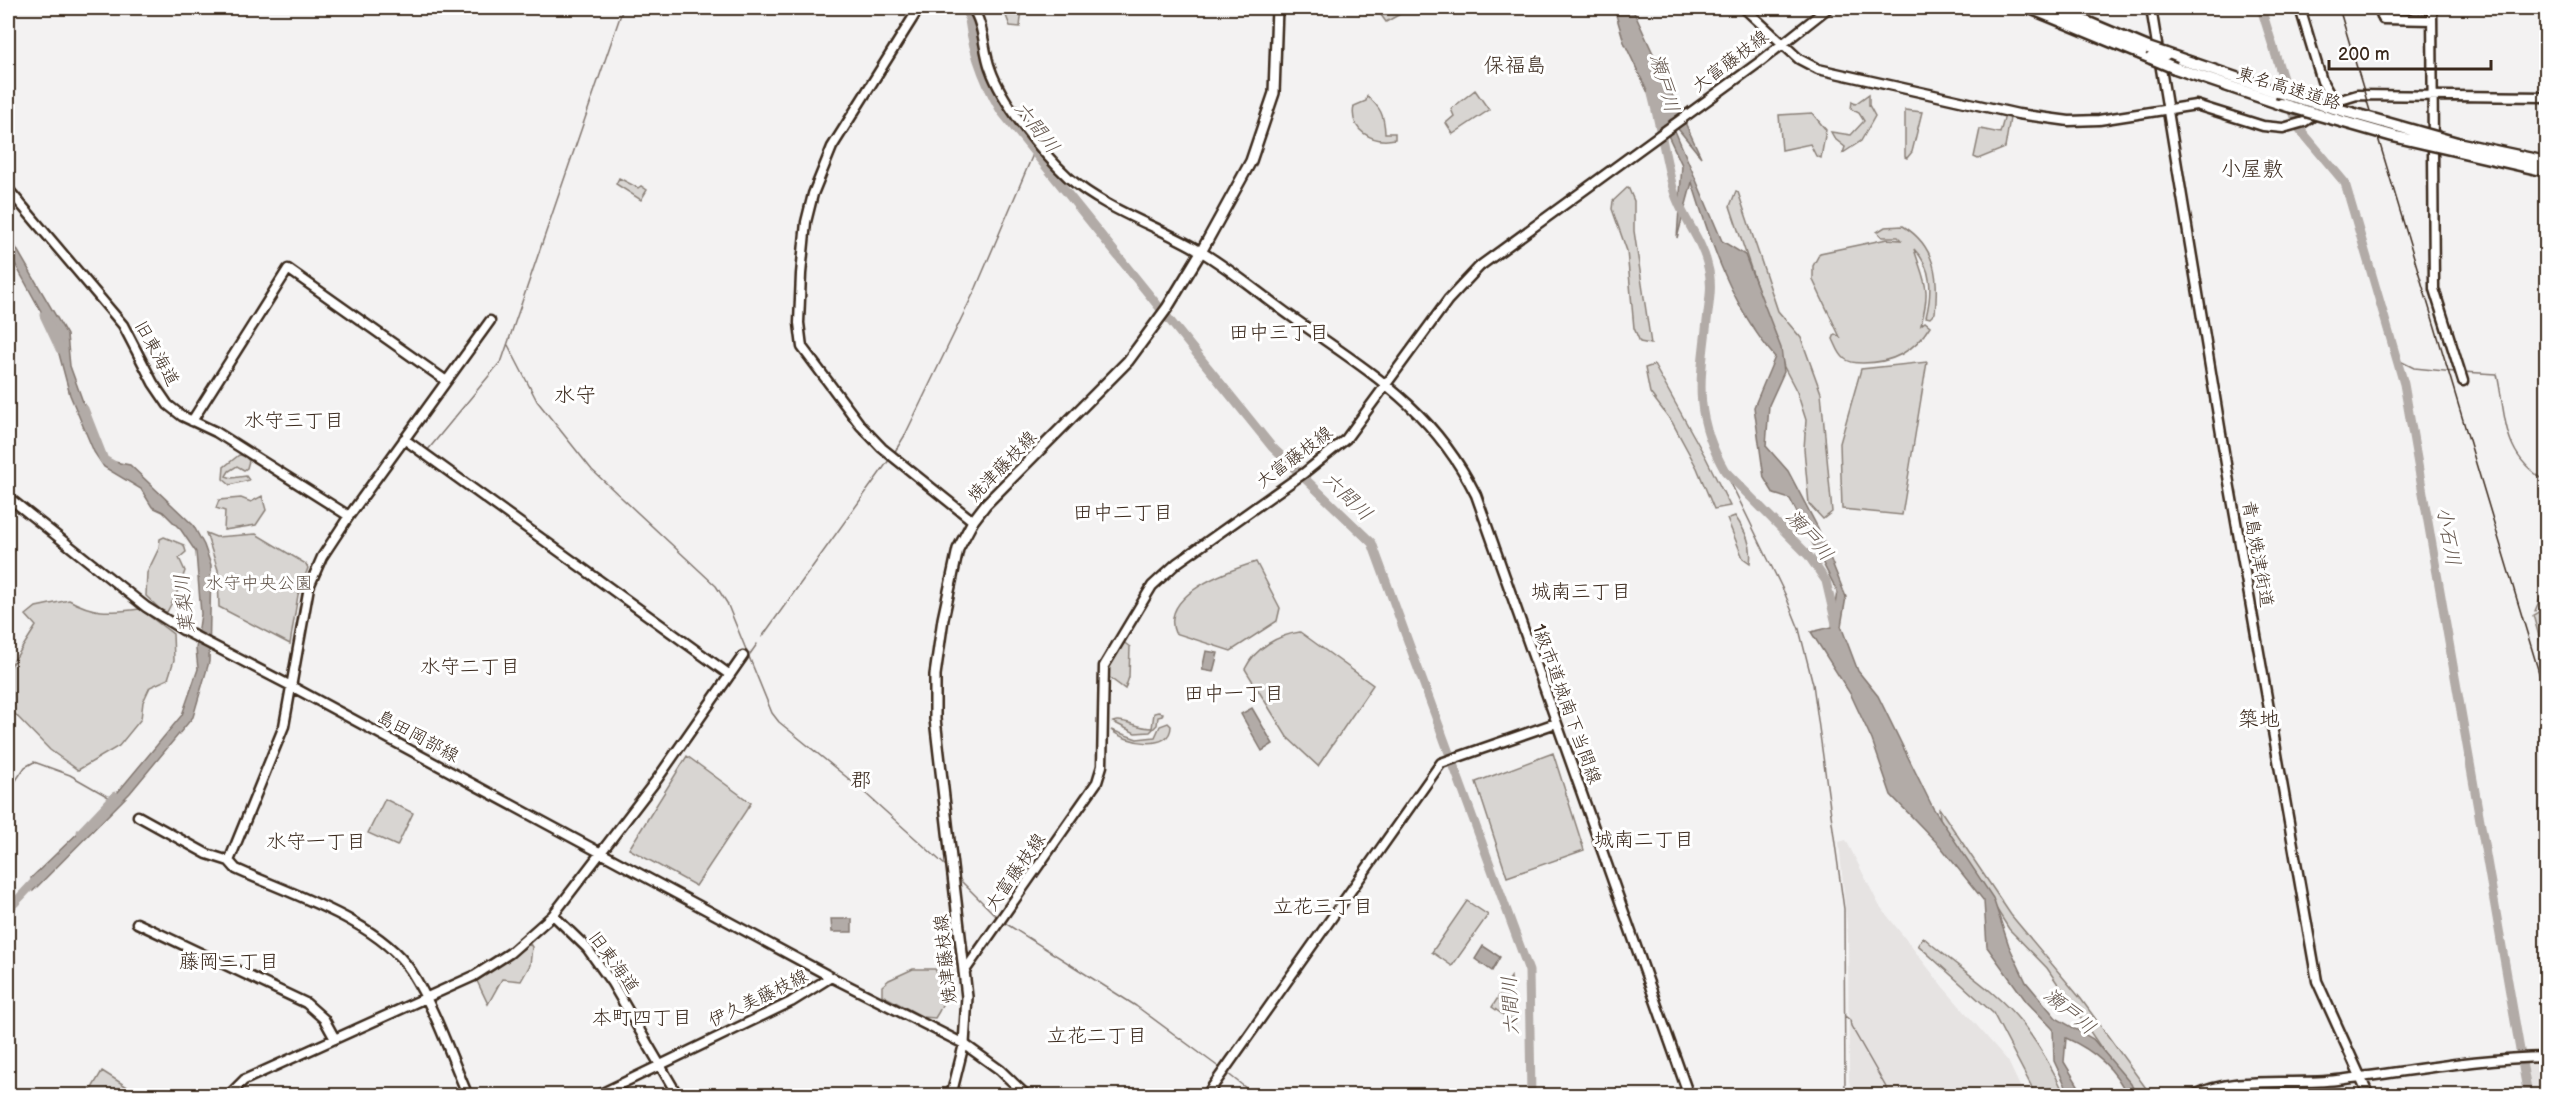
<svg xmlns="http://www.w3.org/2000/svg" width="2554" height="1103" font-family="'Balsamiq Sans','Klee One',sans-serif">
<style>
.built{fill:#e6e3e2}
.green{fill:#d8d5d2;stroke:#8a8078;stroke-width:1.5}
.water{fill:#b2aba7;stroke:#827770;stroke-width:1.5}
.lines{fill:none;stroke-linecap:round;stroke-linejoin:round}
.stream{stroke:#827770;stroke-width:1.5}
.river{stroke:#b2aba7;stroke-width:9}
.secondary-casing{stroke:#3b2a1e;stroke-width:13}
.primary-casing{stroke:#3b2a1e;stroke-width:14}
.highway-casing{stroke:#3b2a1e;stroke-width:15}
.secondary{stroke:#fff;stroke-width:8}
.primary{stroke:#fff;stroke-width:9}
.highway{stroke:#fff;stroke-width:10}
.rail{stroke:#3b2a1e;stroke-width:1.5}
.highway-bridge-casing{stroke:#3b2a1e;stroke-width:15;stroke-linecap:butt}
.highway-bridge{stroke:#fff;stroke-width:10}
.labels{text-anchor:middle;stroke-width:6;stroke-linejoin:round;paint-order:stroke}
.street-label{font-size:18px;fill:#3b2a1e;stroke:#fff}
.park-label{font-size:18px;fill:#62554b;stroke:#fff}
.water-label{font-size:20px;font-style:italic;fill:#65574e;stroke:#fff}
.neighbourhood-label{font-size:20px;fill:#3b2a1e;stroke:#fff}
.quarter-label{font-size:21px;fill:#3b2a1e;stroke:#fff}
</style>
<rect width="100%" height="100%" fill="#f3f2f2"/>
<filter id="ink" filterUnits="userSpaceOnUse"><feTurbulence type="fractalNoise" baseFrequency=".0167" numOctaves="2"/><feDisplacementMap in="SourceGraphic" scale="12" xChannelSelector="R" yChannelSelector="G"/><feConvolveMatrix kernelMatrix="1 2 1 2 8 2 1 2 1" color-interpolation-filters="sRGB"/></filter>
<g filter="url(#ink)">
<path class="built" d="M1846 840 1879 905 1943 987 2008 1061 2024 1095H1854L1849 1081 1848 937 1839 842Z
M2527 1063H2546V1095H2532Z"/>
<path class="green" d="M1003 8H1022L1020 27 1010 26Z
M1376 8H1411L1386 22Z
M1475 90 1489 110 1453 134 1446 123 1454 116 1451 109Z
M1869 94V105L1875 116 1861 141 1843 153 1845 147 1835 139 1831 132 1851 135 1864 121 1859 113 1851 109 1852 101 1855 104Z
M1367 96C1381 108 1384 115 1385 133H1395V139C1372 144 1349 130 1354 106L1366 101Z
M1905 110 1922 112 1912 152 1907 158 1905 157Z
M1812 113 1826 130 1821 158 1816 156 1810 144 1782 150 1779 115Z
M2005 115 2010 118 2005 148 1978 159 1974 157 1980 129 2000 133Z
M619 178 638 188 641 186 647 190 641 200 616 184Z
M1628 187 1634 201V231L1651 344 1640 342 1634 328 1627 251 1612 209 1613 201Z
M1736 191 1738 192 1778 311 1801 338 1821 393 1832 512 1823 519 1809 504 1804 449 1806 420 1797 392 1784 367 1735 221 1730 206Z
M1903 226C1936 246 1939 278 1935 313L1930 318 1926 317C1932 293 1933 268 1914 249 1925 284 1931 287 1921 325L1925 322 1930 326C1915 351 1892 363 1863 363 1857 363 1850 363 1845 359 1839 355 1836 345 1833 339L1835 334 1840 337 1813 280V266L1820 253 1887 239 1901 240 1898 237H1882L1877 232 1885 227Z
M1927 362 1902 515 1842 509 1840 443 1861 369Z
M1654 365 1706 458 1730 506 1714 509 1697 468 1672 422 1650 393 1645 368Z
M239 455 245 456 249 461 247 468 244 470 237 466 229 471 226 476 232 478 246 476 249 480 230 485 223 479 224 467Z
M262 496 266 510 256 525 224 530 225 511 216 508 219 500 241 498 251 502Z
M1735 516C1745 531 1753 545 1750 563L1743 558 1727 519Z
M206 533 216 537 256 534 306 564 308 568 298 595 290 644 219 607 218 570Z
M164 537 184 545 186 552 179 558 185 571 176 595 167 612 162 611 146 596 147 573 159 548 160 539Z
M1256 562 1280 608 1277 621 1231 651 1175 633C1159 594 1230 570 1256 562Z
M69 600C96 615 111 612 140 609L173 634 174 660 168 679 150 687 143 702 141 719 119 746 78 770 50 750 10 709 8 670 36 626 26 615 36 607Z
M2546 603V661L2533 615 2542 610 2545 615Z
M1300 632 1373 685 1318 766 1287 737 1245 669C1255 648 1278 635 1300 632Z
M1122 641 1130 647 1129 677 1125 689 1106 675Z
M1158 712 1163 713 1162 716 1158 717 1157 725 1150 732 1135 733 1113 722C1124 718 1137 728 1152 728L1154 713Z
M1168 723 1171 726C1171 752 1125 743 1111 730L1137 739 1155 737 1160 726Z
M1553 753 1584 850 1507 877 1476 782Z
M687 756 751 803 696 886 629 849Z
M385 799 413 813 397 846 368 833Z
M1939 808 2011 915 2081 999 2151 1095H2133L2047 968 2009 929 1940 819Z
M1467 901 1488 915 1452 966 1432 952Z
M1923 937C1955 966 1995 989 2022 1023 2039 1045 2054 1071 2065 1095H2036L1993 1013 1918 945Z
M530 944 532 947 530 965 521 981 502 979 488 1004 477 981Z
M913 969H935C947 988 947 1000 935 1018L923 1017 882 995V986L889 980Z
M1511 977 1515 1023 1492 1007Z
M102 1071 140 1095H88Z"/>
<path class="water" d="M1614 8H1632L1701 157 1670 119 1722 241 1745 255 1781 348 1784 372 1769 405 1766 446 1788 471 1818 528 1846 597 1841 626 1858 671 1878 696 1933 808 1993 898 2009 946 2026 982 2056 1018 2093 1039 2131 1084 2136 1095H2127C2115 1068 2093 1050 2066 1038L2064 1062 2084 1095H2070L2054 1061 2053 1029 2026 1001 1987 947 1984 901 1941 847 1891 795 1872 740 1851 695 1811 632 1832 627 1837 591 1790 499 1774 494 1764 478 1754 407 1775 357C1732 307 1711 244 1692 182L1677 238 1682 165 1624 42Z
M8 234 67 335 70 366 104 460 130 465 193 525 204 545 211 565 209 662 193 717 130 793 33 891 31 878 108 804 182 715 198 669 196 649 201 614 196 552 181 530 163 512 152 507 141 489 104 467 94 452 70 395 54 335 8 251Z
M1206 651 1218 653 1213 672 1202 670Z
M1252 708 1273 744 1262 751 1241 714Z
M831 919H852V932H832Z
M1483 946 1500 957 1492 971 1475 959Z"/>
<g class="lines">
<path class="stream" d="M508 345 537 401 592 470 716 586 727 603 772 713 779 722 855 784 946 866
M2398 360 2414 368 2455 372
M2463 372 2497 374C2507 420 2502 455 2546 481
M427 451 502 360 623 8
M894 453 905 435 976 288 1034 152
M1725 471 1785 594 1799 629 1813 684 1844 909 1845 1096
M2535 611 2543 592V549L2546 538
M762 637 889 460
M750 654 757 644
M8 792 25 767 34 762 70 775 112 799
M958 878 997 917
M1005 923 1136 1006 1220 1068
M1845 1016 1850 1020 1851 1026 1891 1096
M1227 1073 1256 1096"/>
<path class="river" d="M968 8C970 44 983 80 1001 111L1272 447 1372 543 1529 971 1531 1096
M2261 8 2298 127 2345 183 2404 384 2528 1096
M1652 94C1660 125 1665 157 1673 188 1680 216 1702 238 1708 267 1713 284 1709 303 1707 321 1700 381 1693 415 1725 471L1808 555 1826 581 1836 624
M44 315 60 349
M84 409 104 460 113 465
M81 832 115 796
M8 910 39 877"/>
<defs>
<path id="secondary" d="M919 8 832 147 813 194 806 222 801 274 799 323 802 347 861 426 882 448 973 521
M972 8C984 23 983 49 990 68 1002 103 1041 152 1069 178 1106 210 1158 226 1200 251 1232 270 1262 296 1292 317 1369 372 1432 407 1476 495L1689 1096
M1744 8 1799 59 1818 69 2018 114 2069 121 2099 120 2196 105 2263 126 2283 128 2304 122 2334 102 2357 95 2546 97
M2151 8 2229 482 2317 981 2369 1096
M2300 8 2322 81 2334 102
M2379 8 2383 19 2432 20
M2432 8 2434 289 2463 381
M8 189 123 325 153 383 168 405 182 416 216 432 349 516 322 557 309 587 284 726 229 861
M192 421 288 269 445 380
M404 439 730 675
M8 497 146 607 183 630 291 686 831 977 964 1044 1000 1070 1027 1096
M349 516 490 321
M138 816 207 854 229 861 236 869C290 894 377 920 411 971 435 1009 450 1054 468 1096
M553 915 587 948 612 983 678 1096
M137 923 306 1003 324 1019 335 1039
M964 972 1097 782 1102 766 1104 666 1152 586 1177 563 1304 473 1346 439 1448 300 1480 266 1761 61 1828 8
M228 1096 244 1080 474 976 510 953 553 915 658 778 743 656
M596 1096 791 1002 831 977
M951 1096 964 1044
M1206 1096 1441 763 1556 723
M2192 1096C2238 1074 2289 1086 2337 1080 2407 1072 2476 1058 2546 1057"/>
<path id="primary" d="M964 1044 967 997 935 719V675L943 619 958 549 973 521 986 504 1128 361 1167 308 1201 252 1251 161 1274 93 1277 8"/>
<path id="highway" d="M2030 8 2151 58
M2053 8 2148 48
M2166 54 2277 92
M2175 68 2281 104"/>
</defs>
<use href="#secondary" class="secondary-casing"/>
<use href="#primary" class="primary-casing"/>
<use href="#highway" class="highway-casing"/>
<use href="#secondary" class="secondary"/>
<use href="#primary" class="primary"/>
<use href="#highway" class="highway"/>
<path class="rail" d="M2339 8 2546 696"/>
<defs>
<path id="highway-bridge" d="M2148 48 2166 54
M2151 58 2175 68
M2277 92 2457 143 2546 162
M2281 104 2393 136 2546 171"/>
</defs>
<use href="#highway-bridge" class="highway-bridge-casing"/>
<use href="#highway-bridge" class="highway-bridge"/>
</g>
</g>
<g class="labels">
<g class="street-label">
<text transform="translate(1730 61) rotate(-37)" y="6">大富藤枝線</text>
<text transform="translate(2289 88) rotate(17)" y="6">東名高速道路</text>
<text transform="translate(157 353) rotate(61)" y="6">旧東海道</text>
<text transform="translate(1294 457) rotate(-37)" y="6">大富藤枝線</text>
<text transform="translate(1002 466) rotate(-46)" y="6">焼津藤枝線</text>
<text transform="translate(2258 554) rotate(80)" y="6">青島焼津街道</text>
<text transform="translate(1567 704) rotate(70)" y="6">1級市道城南下当間線</text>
<text transform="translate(418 736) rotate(28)" y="6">島田岡部線</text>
<text transform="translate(1015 872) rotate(-55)" y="6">大富藤枝線</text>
<text transform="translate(945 959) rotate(-96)" y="6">焼津藤枝線</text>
<text transform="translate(614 962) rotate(54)" y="6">旧東海道</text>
<text transform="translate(758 998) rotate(-26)" y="6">伊久美藤枝線</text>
</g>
<g class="park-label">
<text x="259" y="589">水守中央公園</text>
</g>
<g class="water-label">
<text transform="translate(1665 83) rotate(74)" y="7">瀬戸川</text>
<text transform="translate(1037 127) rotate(52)" y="7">六間川</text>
<text transform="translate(1348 496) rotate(44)" y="7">六間川</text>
<text transform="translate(1810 535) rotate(49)" y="7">瀬戸川</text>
<text transform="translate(2449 536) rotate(80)" y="7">小石川</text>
<text transform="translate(184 604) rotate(-96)" y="7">葉梨川</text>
<text transform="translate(1510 1006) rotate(-93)" y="7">六間川</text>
<text transform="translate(2070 1011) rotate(40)" y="7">瀬戸川</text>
</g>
<g class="neighbourhood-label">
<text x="1279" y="339">田中三丁目</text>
<text x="294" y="427">水守三丁目</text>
<text x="1123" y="519">田中二丁目</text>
<text x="1581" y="598">城南三丁目</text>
<text x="470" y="673">水守二丁目</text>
<text x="1234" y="700">田中一丁目</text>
<text x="1644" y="846">城南二丁目</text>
<text x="316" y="848">水守一丁目</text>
<text x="1323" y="913">立花三丁目</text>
<text x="229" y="968">藤岡二丁目</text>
<text x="642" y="1024">本町四丁目</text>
<text x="1097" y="1042">立花二丁目</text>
</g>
<g class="quarter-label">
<text x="1515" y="72">保福島</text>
<text x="2252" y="176">小屋敷</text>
<text x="575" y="402">水守</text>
<text x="2259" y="726">築地</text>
<text x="861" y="787">郡</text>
</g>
</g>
<rect width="2554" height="1103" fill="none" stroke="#fff" stroke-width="30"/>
<rect x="15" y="15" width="2524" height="1073" fill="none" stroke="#3b2a1e" stroke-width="2" filter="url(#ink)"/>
<path d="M2329 60v9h162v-9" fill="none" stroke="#3b2a1e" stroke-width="3"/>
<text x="2338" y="60" font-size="18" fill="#3b2a1e" stroke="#ffffff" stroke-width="4.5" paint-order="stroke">200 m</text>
</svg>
